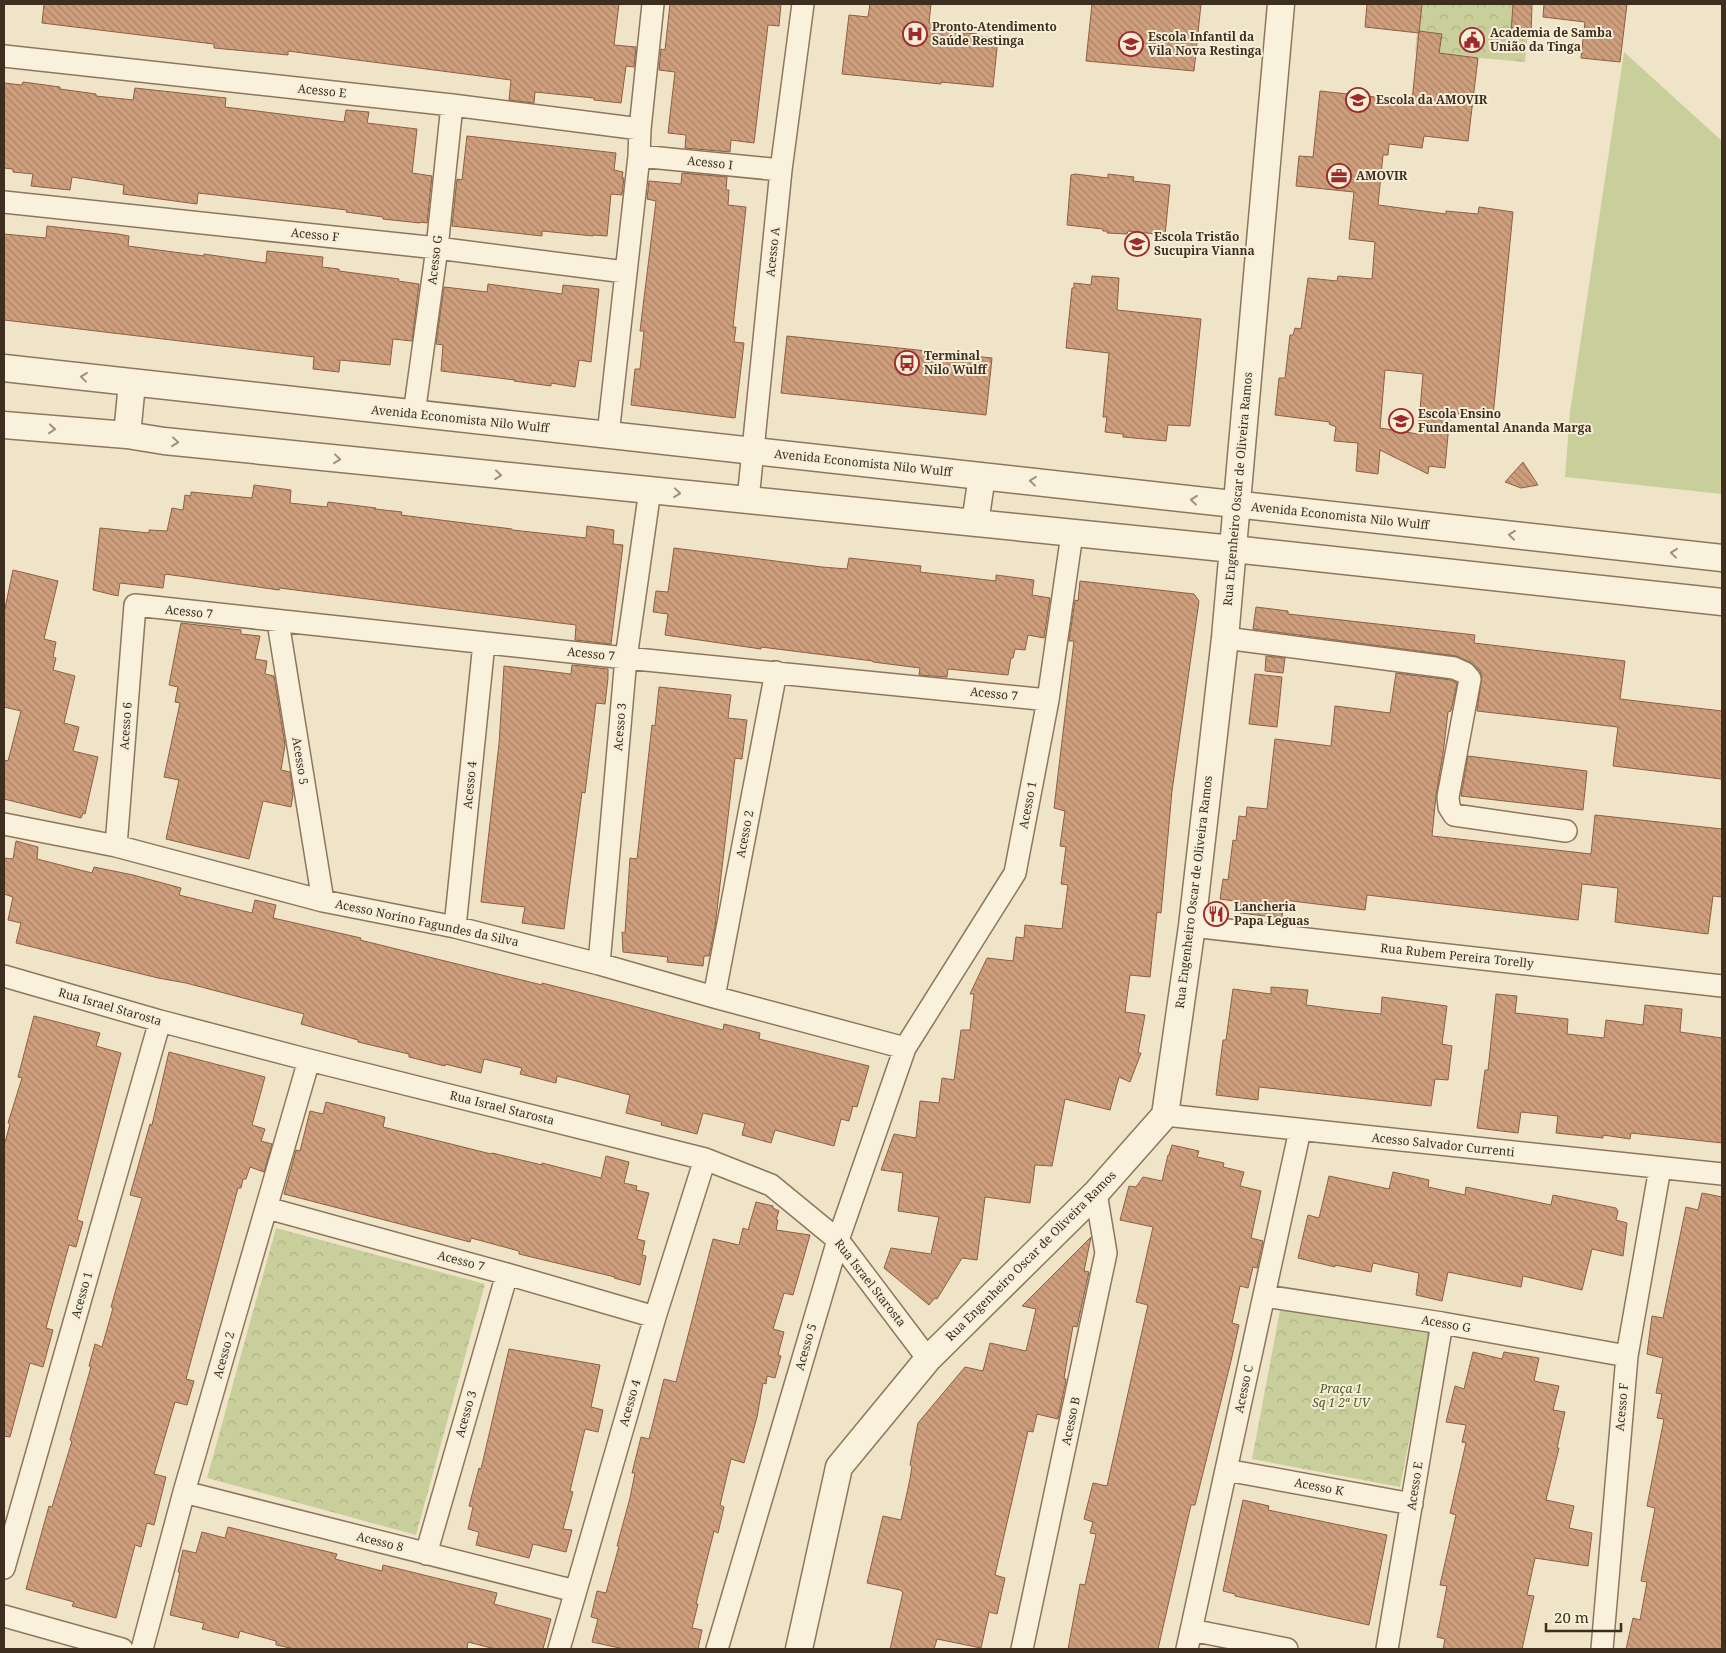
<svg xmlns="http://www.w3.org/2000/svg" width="1726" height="1653" font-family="'Noto Serif',serif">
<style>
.grass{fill:#c9cf9b}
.forest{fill:url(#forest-crowns)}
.building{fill:url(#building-back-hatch);stroke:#8d5f41;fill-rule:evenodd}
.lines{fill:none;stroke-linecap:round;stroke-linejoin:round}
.minor-casing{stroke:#8d765c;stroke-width:24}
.tertiary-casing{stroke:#8d765c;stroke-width:29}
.minor{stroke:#faf1dc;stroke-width:21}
.tertiary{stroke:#faf1dc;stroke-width:26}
.oneway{stroke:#9c907e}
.labels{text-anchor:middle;stroke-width:4;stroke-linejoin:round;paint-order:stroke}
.poi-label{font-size:12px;font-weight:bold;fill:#3d2e20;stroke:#f7eed8;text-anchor:start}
.street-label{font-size:12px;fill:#3d2e20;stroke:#f7eed8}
.park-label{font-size:12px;font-style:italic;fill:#4d5a26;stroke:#f7eed8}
</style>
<defs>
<pattern id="forest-crowns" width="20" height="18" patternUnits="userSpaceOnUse" patternTransform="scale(1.25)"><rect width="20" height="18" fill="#c9cf9b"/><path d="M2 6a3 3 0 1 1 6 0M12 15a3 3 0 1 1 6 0" fill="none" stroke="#aeb285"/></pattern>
<pattern id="building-back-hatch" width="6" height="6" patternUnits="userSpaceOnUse" patternTransform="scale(1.25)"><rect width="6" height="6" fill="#cf9f7d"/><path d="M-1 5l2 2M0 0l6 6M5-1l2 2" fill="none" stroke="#a98266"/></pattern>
</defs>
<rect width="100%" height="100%" fill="#f0e4c8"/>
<path class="grass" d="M1624 52 1722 141V494L1565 477 1570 412Z"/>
<path class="forest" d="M1420 4H1531L1525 62 1415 52Z
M276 1228 485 1284 416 1535 207 1478Z
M1281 1305 1430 1333 1400 1487 1252 1459Z"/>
<path class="building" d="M44 4H619L614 45 636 47 634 67 626 66 621 103 594 100V98L535 92 534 103 509 100 511 80 288 51V55L214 48V44L42 23Z
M670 4H781L779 26 768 25 754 143 731 140 730 152 685 148 686 135 668 133 675 72 659 70 661 49 665 50Z
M870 4H931L929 23 947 25 946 31 977 34V36L998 38 993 87 941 82V84L842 74 849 15 868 17Z
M1092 4H1201L1194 71 1086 61Z
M1367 4H1422L1419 33 1365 27Z
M1513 4H1532L1531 35 1511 33Z
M1544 4H1627L1620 62 1581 58 1585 22 1543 17Z
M1419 31 1442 34 1439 53 1478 58 1468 141 1424 136 1422 148 1389 144 1388 155H1383L1378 205 1446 214V211L1478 214 1479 207 1513 212 1493 416 1488 415 1487 417 1450 413 1445 468 1429 466 1428 474 1380 450 1378 474 1356 471 1358 443 1334 441 1336 427 1329 424 1330 422 1275 415 1279 378H1285L1290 335H1293L1295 328 1301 329 1308 278 1337 281 1338 276 1372 279 1375 242 1349 239 1354 192 1296 186 1299 156 1313 157 1320 91 1412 101ZM1385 370 1423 374 1418 434 1380 428Z
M23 82 60 87V89L96 94V96L133 100 135 88 226 98 225 107 344 122 346 110 369 112 367 123 417 129 412 173 432 176 427 223 420 222V223L383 219V217L346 212 347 210 198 193 197 204 123 194 124 185 72 177 70 190 31 186 33 174 13 172V169L4 168V83L22 85Z
M467 136 616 153 614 170 623 172 622 178H624L622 195 611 194 607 236 593 235V236L542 231V236L452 226 457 179 462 180Z
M682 173 727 177 726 190H729L728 205 746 207 733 327H736L734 342 744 343 735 418 631 405 635 369H640L644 331H640L656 201 647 199 649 181 681 184Z
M1075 174 1108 178V174L1134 177 1133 181 1170 185 1165 235 1128 231 1127 234 1107 233V231H1103V229L1067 225 1071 175Z
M47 226 118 234 129 236 128 246 204 256V254L266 263 267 251 323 257 322 267 339 269V271L399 279 398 281 419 284 412 341 393 339 390 365 340 360 339 372 313 369 314 357 4 320V234L46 238Z
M1092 276 1119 278 1117 310 1201 319 1190 426 1168 425 1166 441 1123 437V434L1105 432 1107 417H1103L1109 353 1066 348 1072 288H1074V283L1091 285Z
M488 284 562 294 563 285 599 289 591 362 579 360 575 387 551 383V386L514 381 515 380 441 371 443 345 436 344 444 287 487 292Z
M787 336 992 358 986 415 781 393Z
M1523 462 1538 485 1521 488 1505 482Z
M254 485 291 490 290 503 327 507 328 502 376 508 375 509 402 512 401 515 512 529V530L586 538 587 526 614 530 613 544 623 545 611 644 575 640 576 625 303 591 280 588 279 590 165 574 163 588 120 583 118 596 93 590 100 528 149 533V530L167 531 172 508 183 510 185 495 191 496V492L252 498Z
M674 548 822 567 847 569 849 558 921 566 920 572 996 581V575L1034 580 1032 595 1050 598 1044 638 1028 635 1025 650 1015 649 1013 658H1011L1008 675 948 669 947 677 919 675 920 668 873 662V661L761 647V649L665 635 668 614 653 612 656 591 668 592Z
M13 570 58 581 44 639 56 642 53 657 56 658 53 670 75 676 64 723 79 727 73 751 98 757 85 814 83 813 81 818 4 799V760L8 761 21 711 4 707V613Z
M1080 581 1194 594 1199 601 1172 791 1161 913 1157 912 1150 977 1130 975 1125 1012 1145 1015 1138 1053H1141L1130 1082 1119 1077 1110 1110 1065 1099 1052 1166 1035 1165 1030 1203 985 1197 977 1260 962 1258 937 1299 935 1298 929 1305 884 1268 891 1248 931 1254 939 1217 898 1211 903 1173 881 1170 894 1134 916 1138 920 1101 939 1103 942 1078 954 1080 961 1030H970L974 994H970L987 958 1013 961 1016 937 1024 938 1025 925 1062 929 1068 885 1061 884 1066 847 1060 846 1065 811 1054 808 1074 641H1069L1075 600 1078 601Z
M1256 607 1288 611V614L1475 635 1474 643 1625 661 1620 699 1722 711V779L1613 766 1618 727 1477 711 1482 676 1480 671 1470 662 1456 656 1253 629Z
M181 623 241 630V634L260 636 255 659 267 661 265 674 274 676 285 745 281 770 290 772 293 794 291 807 263 801 249 859 166 839 179 780 164 777 180 703 175 702 178 687 169 685Z
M1266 656 1285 658 1283 673 1265 671Z
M572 665 608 669V678L605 704 596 703 585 793 582 792 564 929 522 923 525 907 481 902 499 744 504 666 571 674Z
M1396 673 1451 680 1457 683 1451 711 1448 712 1443 754 1436 795 1432 836 1591 854 1595 815 1722 829V897L1713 896 1708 934 1615 922 1618 888 1582 884 1578 920 1367 895 1365 910 1284 900 1282 918 1240 913 1241 902 1220 899 1223 879 1228 880 1233 840 1236 841 1239 816 1246 817 1247 807 1267 809 1275 739 1331 746 1335 706 1390 713Z
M1255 674 1282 677 1277 727 1249 724Z
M659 687 731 695 728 718 747 720 742 759 735 758 715 927 709 956H704L703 966 667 962 668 957 623 952 622 932 625 933 630 858 637 859 652 725 655 726Z
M1468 756 1587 771 1583 810 1461 796Z
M16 841 38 847 37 859 92 873 94 867 133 875 181 888 179 895 252 913 255 900 276 905 273 918 361 938 360 940 542 985V983L614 1001 723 1030 724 1024 760 1033 759 1039 869 1066 857 1107 853 1106 849 1121 841 1119 834 1146 775 1130 771 1143 742 1135 745 1123 703 1113 697 1134 661 1125 662 1122 626 1113 630 1095 557 1076 556 1083 520 1074 522 1068 484 1059 481 1073 445 1064V1066L409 1057V1054L358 1042V1040L301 1024 304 1014 186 983 158 978 16 943 21 923 8 920 13 897 4 894V858L13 859Z
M1271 987 1308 990 1306 1005 1344 1010 1381 1014 1382 997 1447 1006 1442 1044 1452 1046 1448 1080 1435 1079 1431 1106 1259 1087 1258 1100 1216 1095 1223 1040H1226L1233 989 1271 994Z
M1496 994 1517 996 1515 1013 1568 1019 1567 1034 1604 1038 1606 1020 1643 1025 1645 1005 1682 1009 1680 1032 1722 1038V1143L1631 1133 1630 1139 1603 1135V1138L1556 1133 1558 1116 1521 1112 1518 1133 1477 1128 1485 1070H1488Z
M34 1016 100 1033 96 1046 121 1053 77 1220 83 1222 76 1247 69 1245 46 1328 53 1330 43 1367 30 1363 10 1437 4 1436V1146L10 1124 8 1123 22 1078 18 1077Z
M169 1052 265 1077 252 1125 265 1129 261 1141 272 1144 264 1172 250 1167 246 1179H243L241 1188H238L186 1379 194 1381 187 1405 175 1402 154 1474 166 1477 154 1525 147 1523 141 1547 135 1545 116 1618 72 1606 74 1602 26 1589 49 1506 52 1507 72 1441 70 1440 91 1367 89 1366 95 1344 102 1347 113 1308 111 1307 142 1198 130 1195 150 1124 152 1125Z
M326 1102 385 1117 383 1127 491 1154 492 1153 542 1165V1163L601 1178 606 1156 629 1162 624 1183 637 1186 636 1190 649 1193 637 1239 645 1241 642 1255 646 1256 640 1285 614 1278 615 1277 519 1254V1251L471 1238 470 1242 284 1194 296 1150 300 1151 310 1111 323 1114Z
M1172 1145 1199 1151 1197 1157 1224 1163 1223 1167 1244 1172 1240 1186 1261 1191 1251 1238 1263 1241 1257 1268 1253 1267 1248 1288 1240 1286 1232 1323 1239 1325 1231 1361 1195 1505H1191L1158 1649H1068L1080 1584 1085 1585 1096 1534 1090 1533 1093 1522 1084 1519 1093 1483 1107 1486 1148 1305 1136 1302 1153 1227 1120 1220 1129 1186 1136 1187 1143 1177 1162 1181 1168 1155H1169Z
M1393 1172 1429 1180 1428 1187 1465 1195 1466 1187 1551 1205 1553 1195 1616 1208 1618 1211 1616 1220 1627 1223 1623 1256 1592 1249 1582 1290 1523 1276 1521 1287 1448 1272 1442 1301 1416 1295 1419 1273 1373 1263 1371 1272 1335 1265V1267L1298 1258 1308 1215 1319 1218 1329 1176 1389 1189Z
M1702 1193 1722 1197V1649H1626L1633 1618 1640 1620 1647 1582 1641 1581 1655 1508 1647 1506 1664 1419 1657 1418 1662 1394 1656 1393 1663 1358 1647 1354 1652 1316 1663 1318 1686 1207 1698 1210Z
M756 1202 773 1206V1208L779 1211 776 1220H778L776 1230 810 1235 793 1295 784 1293 773 1329 784 1332 778 1355 781 1356 775 1378 767 1376 766 1384 763 1383 757 1417 744 1463 731 1459 720 1505 724 1507 718 1533 714 1531 696 1604H698L692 1628 702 1630 698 1649H624L592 1642 598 1619 591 1617 597 1591 606 1593 619 1546H617L630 1498 635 1473H632L641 1437 649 1439 664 1379 676 1382 713 1239 739 1245 743 1228 748 1230Z
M1091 1237 1084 1271 1089 1272 1077 1327 1073 1326 1064 1378 1066 1379 1065 1385 1058 1419 1037 1414 1033 1432 1028 1431 995 1575 1005 1578 997 1614 989 1612 981 1648 937 1639 934 1649H890L903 1592 900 1590 867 1583 883 1516 901 1520 910 1479 912 1466 910 1465 918 1423 965 1367 983 1371 990 1343 1026 1351 1036 1309 1022 1306Z
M509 1349 600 1365 591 1407 603 1410 598 1432 585 1429 570 1491 573 1492 563 1529 572 1530 566 1552 533 1544 529 1558 476 1545 479 1532 468 1529 473 1507 469 1506 479 1468 481 1469Z
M1473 1352 1502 1359 1504 1352 1539 1358 1534 1381 1559 1386 1553 1410 1565 1412 1557 1448H1559L1546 1500 1574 1506 1569 1528 1592 1533 1588 1566 1535 1558 1527 1595 1534 1596 1522 1649H1443L1445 1639 1437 1637 1447 1586 1440 1585 1456 1515 1450 1513 1466 1443 1462 1442 1466 1425 1446 1422 1455 1386 1464 1389Z
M1243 1500 1269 1506 1268 1510 1387 1535 1369 1625 1235 1596V1594L1223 1591Z
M228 1527 337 1554 335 1559 382 1571 383 1565 497 1593 494 1604 551 1619 543 1649H495L468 1642 467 1649H295L276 1645V1641L240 1631 238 1638 202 1629 204 1623 170 1615 180 1572H178L183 1550 196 1553 202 1532 225 1538Z"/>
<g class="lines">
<defs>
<path id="minor" d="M4 56 452 105 640 129
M639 156 781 170
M4 202 437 248 625 272
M414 414 437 248 452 105
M608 435 639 156 640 129 653 4
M748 500 781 170 803 4
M278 622 323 901
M1225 638 1454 668 1465 673 1470 679 1448 797 1449 807 1454 815 1566 831
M4 824 116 846 323 901 455 927 599 964 714 997 905 1048
M116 846 135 605 626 658 1048 700
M1192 926 1722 986
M455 927 484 643
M599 964 626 658 650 490
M4 976 160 1021 309 1060 705 1159 771 1185 838 1240 928 1359
M714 997 776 672
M1165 1115 1722 1174
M267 1208 507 1274 655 1317
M1265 1296 1442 1323 1627 1356
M1226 1470 1412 1504
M184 1492 575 1591
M426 1554 507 1274
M4 1568 160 1021
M4 1616 122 1649
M1191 1630 1287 1649
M142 1649 184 1492 309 1060
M559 1649 655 1317 705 1159
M717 1649 838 1240 905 1048 1015 873 1048 700 1072 534
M1022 1649 1106 1253 1096 1193
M1187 1649 1300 1130
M1387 1649 1442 1323
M1602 1649 1627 1356 1660 1168"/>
<path id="tertiary" d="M4 368 1722 558
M4 425 127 435 164 441 1233 549 1722 602
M127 435 132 383
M975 523 982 476
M799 1649 839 1467 928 1359 1096 1193 1165 1115 1192 926 1225 638 1281 4"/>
</defs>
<use href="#minor" class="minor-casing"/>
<use href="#tertiary" class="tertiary-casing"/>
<use href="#minor" class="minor"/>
<use href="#tertiary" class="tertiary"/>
</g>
<defs><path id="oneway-chevron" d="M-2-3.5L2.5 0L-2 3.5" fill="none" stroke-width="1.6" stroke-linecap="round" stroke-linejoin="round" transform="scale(1.25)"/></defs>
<g class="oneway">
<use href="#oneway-chevron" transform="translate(84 377) rotate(-173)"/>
<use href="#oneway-chevron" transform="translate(52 429) rotate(5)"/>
<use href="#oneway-chevron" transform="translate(175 442) rotate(6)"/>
<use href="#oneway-chevron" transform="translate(337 459) rotate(6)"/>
<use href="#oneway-chevron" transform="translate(498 475) rotate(6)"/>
<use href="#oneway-chevron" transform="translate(1033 481) rotate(-174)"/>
<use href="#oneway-chevron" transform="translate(677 493) rotate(6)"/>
<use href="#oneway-chevron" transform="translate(1194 500) rotate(-174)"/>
<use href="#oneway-chevron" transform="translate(1512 535) rotate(-174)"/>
<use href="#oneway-chevron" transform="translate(1674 553) rotate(-174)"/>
</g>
<defs>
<symbol id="hospital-ring" viewBox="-11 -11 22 22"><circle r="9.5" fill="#f7eed8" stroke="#9e2a2b" stroke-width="1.5"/><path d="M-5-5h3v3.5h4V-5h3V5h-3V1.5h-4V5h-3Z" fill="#9e2a2b"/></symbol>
<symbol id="civic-ring" viewBox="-11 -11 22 22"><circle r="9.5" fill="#f7eed8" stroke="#9e2a2b" stroke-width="1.5"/><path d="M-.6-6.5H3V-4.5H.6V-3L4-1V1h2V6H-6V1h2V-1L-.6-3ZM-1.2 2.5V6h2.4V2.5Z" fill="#9e2a2b"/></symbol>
<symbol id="school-ring" viewBox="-11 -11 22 22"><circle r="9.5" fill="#f7eed8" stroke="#9e2a2b" stroke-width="1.5"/><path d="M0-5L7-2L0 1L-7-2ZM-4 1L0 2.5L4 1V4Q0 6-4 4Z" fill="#9e2a2b"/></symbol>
<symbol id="office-ring" viewBox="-11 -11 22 22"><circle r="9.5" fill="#f7eed8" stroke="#9e2a2b" stroke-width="1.5"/><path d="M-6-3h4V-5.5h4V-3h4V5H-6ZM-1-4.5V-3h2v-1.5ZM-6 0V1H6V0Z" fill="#9e2a2b"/></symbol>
<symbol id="bus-ring" viewBox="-11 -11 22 22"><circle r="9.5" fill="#f7eed8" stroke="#9e2a2b" stroke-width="1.5"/><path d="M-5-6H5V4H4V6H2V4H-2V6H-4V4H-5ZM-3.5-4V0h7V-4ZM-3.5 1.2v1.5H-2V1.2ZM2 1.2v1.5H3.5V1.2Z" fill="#9e2a2b"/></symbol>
<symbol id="restaurant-ring" viewBox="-11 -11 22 22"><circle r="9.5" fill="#f7eed8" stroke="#9e2a2b" stroke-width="1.5"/><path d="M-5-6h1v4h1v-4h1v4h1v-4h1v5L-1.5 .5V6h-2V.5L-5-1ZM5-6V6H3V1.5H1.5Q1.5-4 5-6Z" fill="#9e2a2b"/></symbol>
</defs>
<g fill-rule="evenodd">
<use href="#hospital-ring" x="901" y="20" width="28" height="28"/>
<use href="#civic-ring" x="1458" y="26" width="28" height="28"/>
<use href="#school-ring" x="1117" y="30" width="28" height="28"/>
<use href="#school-ring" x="1344" y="86" width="28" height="28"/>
<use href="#office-ring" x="1325" y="162" width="28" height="28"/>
<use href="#school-ring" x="1123" y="230" width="28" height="28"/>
<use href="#bus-ring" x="893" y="349" width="28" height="28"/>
<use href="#school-ring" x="1387" y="407" width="28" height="28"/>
<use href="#restaurant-ring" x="1202" y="900" width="28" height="28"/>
</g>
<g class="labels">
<g class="poi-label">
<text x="932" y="31">Pronto-Atendimento<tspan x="932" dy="14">Saúde Restinga</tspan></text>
<text x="1490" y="37">Academia de Samba<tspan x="1490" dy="14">União da Tinga</tspan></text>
<text x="1148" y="41">Escola Infantil da<tspan x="1148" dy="14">Vila Nova Restinga</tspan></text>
<text x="1376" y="104">Escola da AMOVIR</text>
<text x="1356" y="180">AMOVIR</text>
<text x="1154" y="241">Escola Tristão<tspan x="1154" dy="14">Sucupira Vianna</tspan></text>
<text x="924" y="360">Terminal<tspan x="924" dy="14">Nilo Wulff</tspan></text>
<text x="1418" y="418">Escola Ensino<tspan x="1418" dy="14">Fundamental Ananda Marga</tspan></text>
<text x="1234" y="911">Lancheria<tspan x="1234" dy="14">Papa Leguas</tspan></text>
</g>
<g class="street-label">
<text transform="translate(322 91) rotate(6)" y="4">Acesso E</text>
<text transform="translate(710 163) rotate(6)" y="4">Acesso I</text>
<text transform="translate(315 235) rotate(6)" y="4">Acesso F</text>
<text transform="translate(773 252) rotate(-84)" y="4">Acesso A</text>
<text transform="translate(435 260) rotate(-83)" y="4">Acesso G</text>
<text transform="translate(460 419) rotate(6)" y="4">Avenida Economista Nilo Wulff</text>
<text transform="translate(863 463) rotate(6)" y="4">Avenida Economista Nilo Wulff</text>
<text transform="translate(1238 489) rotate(-85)" y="4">Rua Engenheiro Oscar de Oliveira Ramos</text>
<text transform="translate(1340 516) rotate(6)" y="4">Avenida Economista Nilo Wulff</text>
<text transform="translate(189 612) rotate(6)" y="4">Acesso 7</text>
<text transform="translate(591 654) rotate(6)" y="4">Acesso 7</text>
<text transform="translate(994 694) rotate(6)" y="4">Acesso 7</text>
<text transform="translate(126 726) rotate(-86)" y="4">Acesso 6</text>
<text transform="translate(620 727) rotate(-85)" y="4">Acesso 3</text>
<text transform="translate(300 761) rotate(81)" y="4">Acesso 5</text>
<text transform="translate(470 785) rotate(-84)" y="4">Acesso 4</text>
<text transform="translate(1028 805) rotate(-79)" y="4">Acesso 1</text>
<text transform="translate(745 834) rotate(-79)" y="4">Acesso 2</text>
<text transform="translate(1194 892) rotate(-83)" y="4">Rua Engenheiro Oscar de Oliveira Ramos</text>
<text transform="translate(427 923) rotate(12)" y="4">Acesso Norino Fagundes da Silva</text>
<text transform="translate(1457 956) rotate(6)" y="4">Rua Rubem Pereira Torelly</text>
<text transform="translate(110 1007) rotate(16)" y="4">Rua Israel Starosta</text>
<text transform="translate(502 1108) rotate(14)" y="4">Rua Israel Starosta</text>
<text transform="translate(1443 1145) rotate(6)" y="4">Acesso Salvador Currenti</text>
<text transform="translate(1031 1256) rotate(-45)" y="4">Rua Engenheiro Oscar de Oliveira Ramos</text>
<text transform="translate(461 1261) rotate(15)" y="4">Acesso 7</text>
<text transform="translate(870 1283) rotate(52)" y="4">Rua Israel Starosta</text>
<text transform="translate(82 1295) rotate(-74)" y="4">Acesso 1</text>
<text transform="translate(1446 1324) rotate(10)" y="4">Acesso G</text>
<text transform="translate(806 1347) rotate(-74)" y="4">Acesso 5</text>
<text transform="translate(224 1355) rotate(-74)" y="4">Acesso 2</text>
<text transform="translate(1244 1389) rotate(-78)" y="4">Acesso C</text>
<text transform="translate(630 1403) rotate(-74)" y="4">Acesso 4</text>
<text transform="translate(1622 1407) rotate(-85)" y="4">Acesso F</text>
<text transform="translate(466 1414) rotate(-74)" y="4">Acesso 3</text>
<text transform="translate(1071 1421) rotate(-78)" y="4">Acesso B</text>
<text transform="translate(1415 1486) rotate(-81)" y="4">Acesso E</text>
<text transform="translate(1319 1487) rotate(11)" y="4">Acesso K</text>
<text transform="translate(380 1542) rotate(14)" y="4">Acesso 8</text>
</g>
<g class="park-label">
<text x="1341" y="1393">Praça 1<tspan x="1341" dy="14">Sq 1 2ª UV</tspan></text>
</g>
</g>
<rect width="1726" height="1653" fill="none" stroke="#3d2e20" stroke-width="10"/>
<path d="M1546 1623v8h75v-8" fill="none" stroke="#3d2e20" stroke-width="2.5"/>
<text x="1554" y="1623" font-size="15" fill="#3d2e20" stroke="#f7eed8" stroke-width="4" paint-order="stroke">20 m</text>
</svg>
